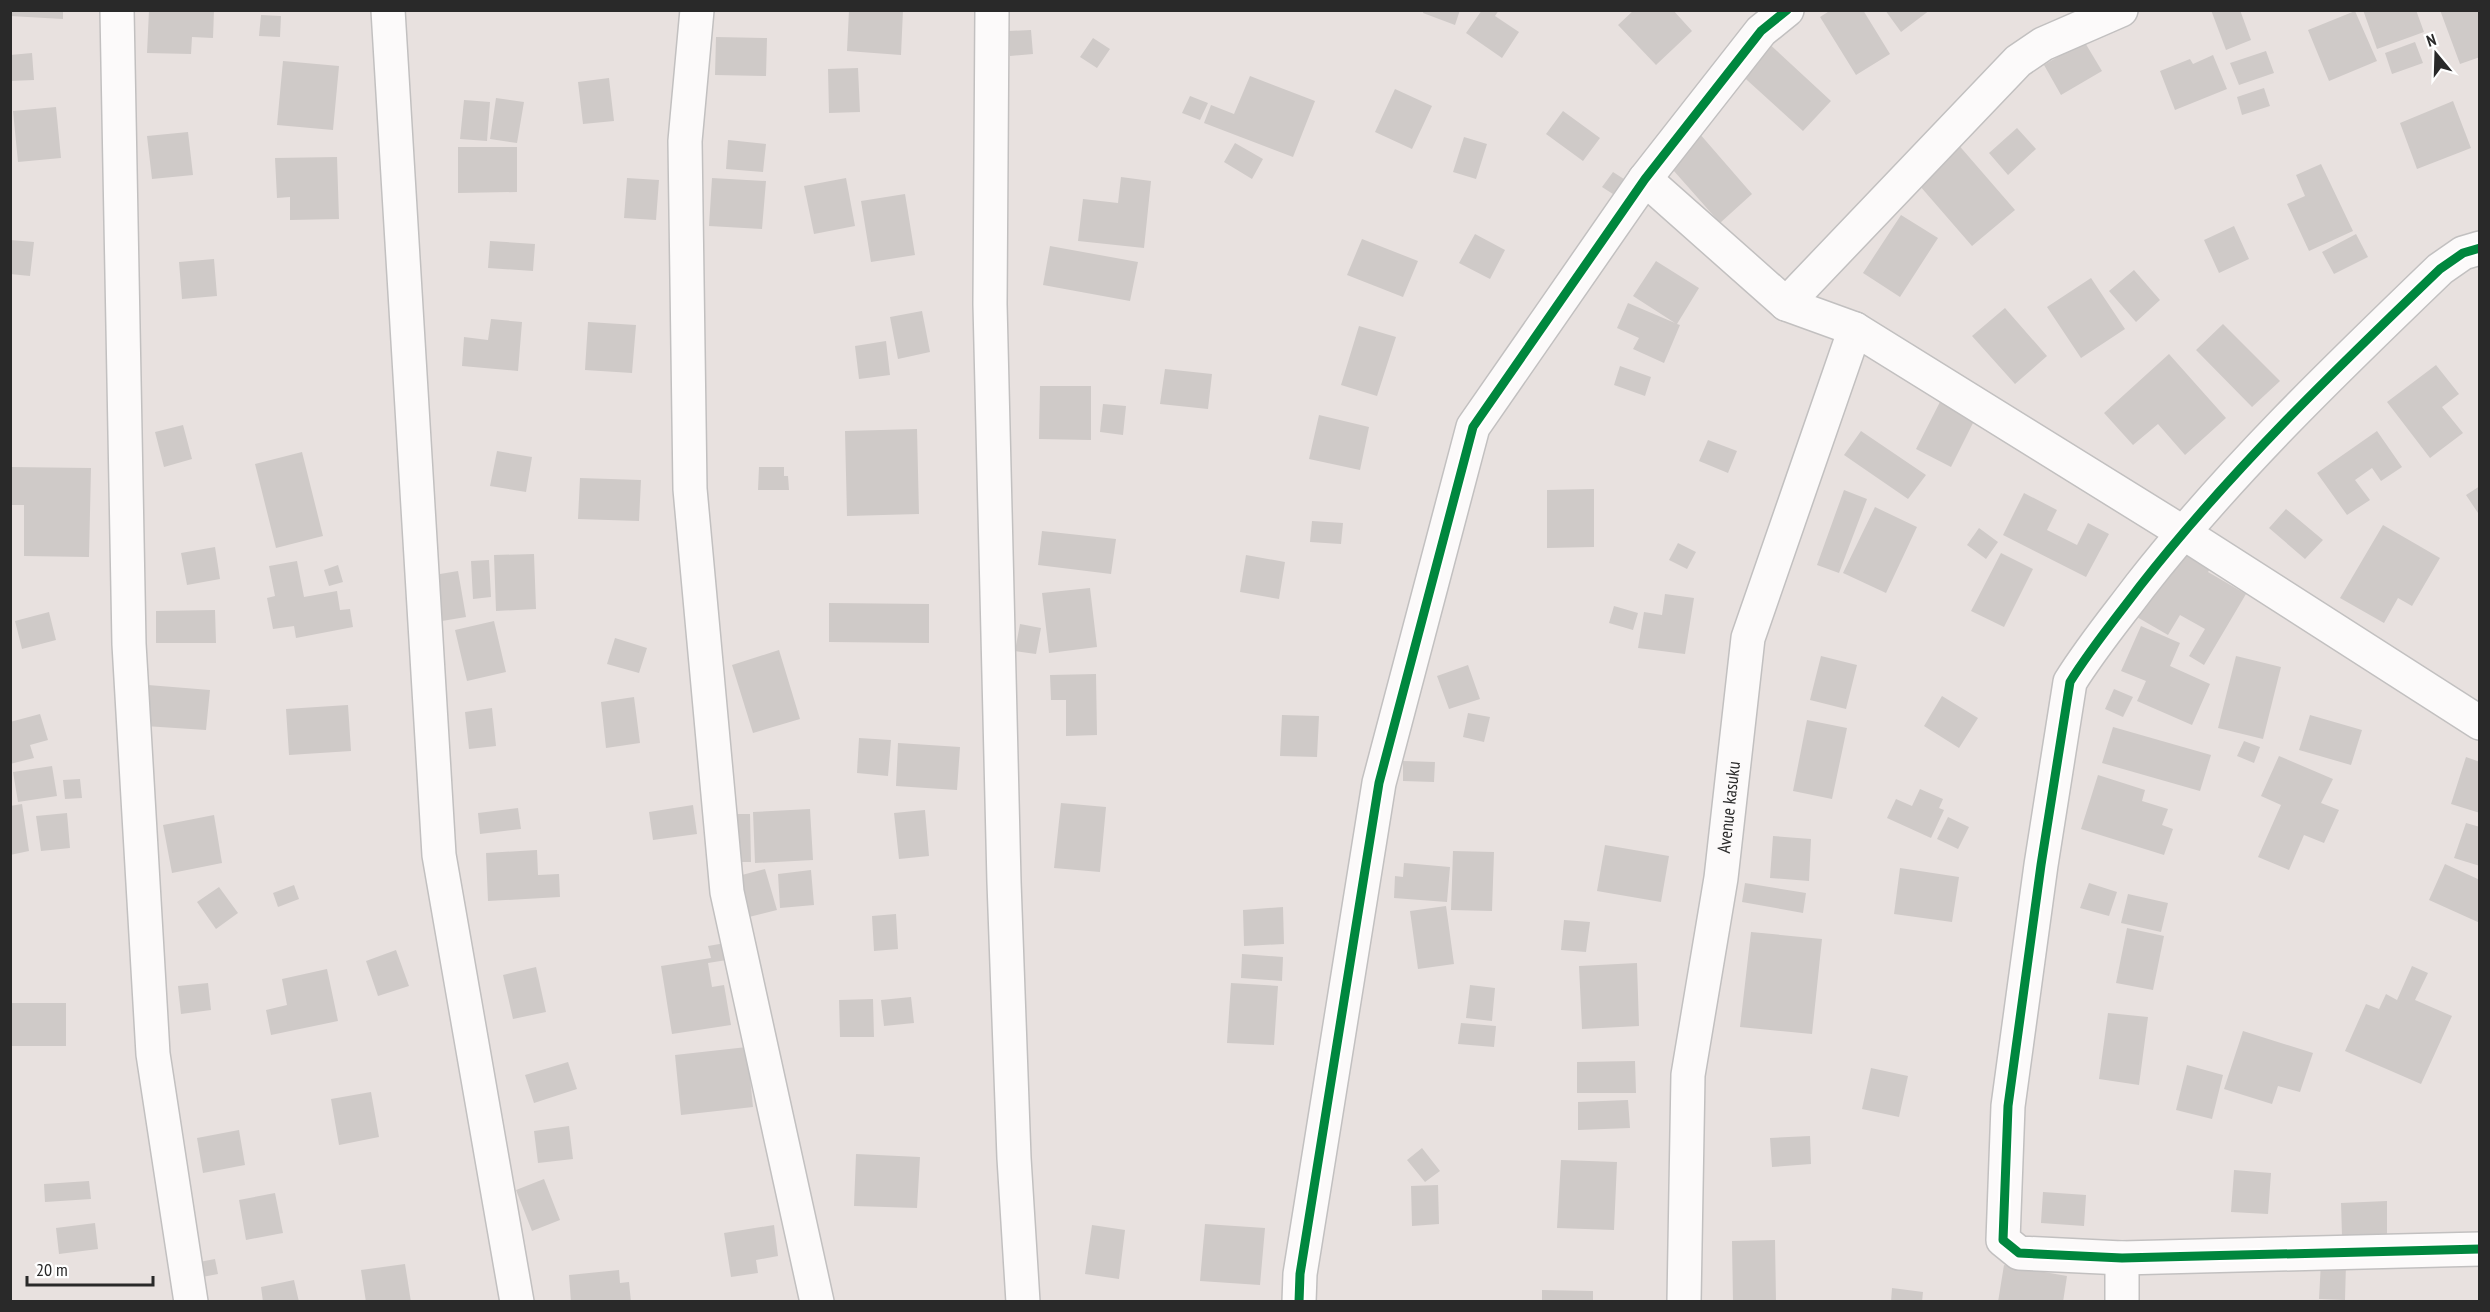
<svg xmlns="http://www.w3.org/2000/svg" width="2490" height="1312" font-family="'PT Sans Narrow',sans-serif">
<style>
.building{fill:#cfcac8}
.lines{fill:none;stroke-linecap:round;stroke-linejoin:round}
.street-casing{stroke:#c2c0c0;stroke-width:36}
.street{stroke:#fcfafa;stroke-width:33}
.cycleway-casing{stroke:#fff;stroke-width:13}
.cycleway{stroke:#00873e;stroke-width:9}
.labels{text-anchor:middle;stroke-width:4.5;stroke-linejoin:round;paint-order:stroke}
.street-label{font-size:18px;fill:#292929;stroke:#fff}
</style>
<rect width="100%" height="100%" fill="#e8e1df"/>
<path class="building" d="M10 10H63V19L10 16Z
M149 10H214L213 38 192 37 191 54 147 53Z
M849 10H903L901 55 847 51Z
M1424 10H1460L1455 25 1423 13Z
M1482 10H1499L1495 16 1519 32 1502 58 1466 33Z
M1634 10H1673L1692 31 1656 65 1618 25Z
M1831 10H1863L1890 54 1856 75 1820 17Z
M1885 10H1930L1901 32Z
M2211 10H2240L2251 40 2226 50Z
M2363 10H2416L2424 32 2377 49Z
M2440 10H2480V57L2460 64Z
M2355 11 2377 61 2329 81 2308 30Z
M261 15 281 16 280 37 259 36Z
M1031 30 1033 54 1010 56 1009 31Z
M716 37 767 38 766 76 715 75Z
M1093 38 1110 49 1097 68 1080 57Z
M1765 40 1831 101 1803 131 1737 71Z
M2084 41 2102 71 2061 95 2044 65Z
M2415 42 2423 63 2392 74 2385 53Z
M2266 51 2274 73 2239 85 2230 63Z
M32 53 34 80 10 81V55Z
M2213 55 2227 89 2175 110 2160 71 2190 59 2193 64Z
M283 61 339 66 333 130 277 125Z
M858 68 860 112 829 113 828 69Z
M1250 76 1315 101 1293 157 1204 123 1211 105 1234 114Z
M609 78 614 121 583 124 578 82Z
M2264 88 2270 106 2242 115 2237 97Z
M1395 89 1432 106 1412 149 1375 132Z
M1190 96 1208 103 1200 120 1182 113Z
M496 98 524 102 517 143 490 139Z
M464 100 490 102 487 141 460 139Z
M2453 101 2471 148 2417 169 2400 123Z
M56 107 61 158 18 162 13 111Z
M1563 111 1600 138 1583 161 1546 134Z
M2017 128 2036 149 2008 175 1989 153Z
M188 132 193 175 152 179 147 136Z
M1699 133 1752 194 1720 223 1666 162Z
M1464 137 1487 144 1476 179 1453 172Z
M728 140 766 144 763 172 726 169Z
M1956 142 2015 210 1972 246 1913 178Z
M1235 143 1263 159 1252 179 1224 162Z
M458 147H517V192L458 193Z
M337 157 339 219 290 220V197L277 198 275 158Z
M2321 164 2353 231 2309 251 2287 204 2305 196 2296 175Z
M1613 172 1627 181 1616 196 1602 187Z
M1121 177 1151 181 1144 248 1078 241 1083 199 1118 203Z
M627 178 659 180 656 220 624 218Z
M712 178 766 181 762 229 709 226Z
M846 178 855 226 814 234 804 186Z
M905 194 915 255 871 262 861 201Z
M1901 215 1938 238 1900 297 1863 273Z
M2234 226 2249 259 2219 273 2204 240Z
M1475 234 1505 250 1490 279 1459 263Z
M2356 234 2368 257 2334 274 2322 252Z
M1362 239 1418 261 1403 297 1347 275Z
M10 240 34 242 30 276 10 274Z
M490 241 535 244 533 271 488 268Z
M1050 246 1138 262 1130 301 1043 285Z
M214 259 217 296 182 299 179 262Z
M1656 261 1699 288 1677 324 1680 325 1664 363 1633 349 1639 338 1617 328 1628 303 1675 323 1633 296Z
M2134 270 2160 300 2136 322 2109 291Z
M2091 278 2125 329 2081 358 2047 307Z
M2005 308 2047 356 2015 384 1972 336Z
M922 311 930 352 898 359 890 317Z
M491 319 522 322 518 371 462 366 464 337 488 340Z
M588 322 636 325 632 373 585 370Z
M2223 324 2280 381 2252 407 2196 350Z
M1359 326 1396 337 1377 396 1341 385Z
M886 341 890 375 859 379 855 346Z
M2169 354 2226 418 2185 455 2158 424 2133 445 2104 413Z
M2436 365 2459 394 2442 407 2463 433 2430 458 2387 402Z
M1620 366 1651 377 1645 396 1614 385Z
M1165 369 1212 374 1208 409 1160 404Z
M1040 386H1091V440L1039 439Z
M1941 400 1976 417 1951 467 1916 449Z
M1103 404 1126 406 1123 435 1100 432Z
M1319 415 1369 427 1360 470 1309 459Z
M183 425 192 459 164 467 155 432Z
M917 429 919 514 847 516 845 431Z
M1861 431 1926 475 1908 499 1844 455Z
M2377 431 2402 467 2381 481 2372 468 2355 480 2370 500 2347 515 2317 473Z
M1708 440 1737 451 1728 473 1699 461Z
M497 451 532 457 526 492 490 486Z
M302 452 323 536 276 548 255 464Z
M11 467 91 468 89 557 24 556V505H10Z
M759 467H784V476H788L789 490H758Z
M580 478 641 480 639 521 578 519Z
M2480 486V516L2466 495Z
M1594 489V547L1547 548V490Z
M1844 490 1867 499 1839 573 1817 565Z
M2024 493 2057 510 2047 530 2077 545 2088 523 2109 534 2086 577 2003 535Z
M1875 507 1917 527 1886 593 1843 573Z
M2286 509 2323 540 2305 559 2269 528Z
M1312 521 1343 523 1341 544 1310 542Z
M2383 525 2440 558 2412 606 2398 598 2384 623 2340 598Z
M1979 528 1998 542 1986 559 1967 545Z
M1042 531 1116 539 1111 574 1038 565Z
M1678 543 1696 552 1687 569 1669 560Z
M2181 545 2213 564 2208 572 2246 594 2204 665 2189 656 2205 629 2180 615 2168 635 2137 617Z
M215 547 220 579 187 585 181 553Z
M2001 553 2033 569 2004 627 1971 611Z
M534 554 536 609 496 611 494 555Z
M1246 555 1285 562 1279 599 1240 592Z
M489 560 491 597 473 599 471 561Z
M297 561 304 597 337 591 340 610 350 609 353 627 296 638 294 626 273 629 267 598 275 596 269 566Z
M338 565 343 582 329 586 324 570Z
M458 571 466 617 436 622 428 576Z
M1090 588 1097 647 1049 653 1042 593Z
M1665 594 1694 598 1685 654 1638 648 1644 612 1662 615Z
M829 603 929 604V643L829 642Z
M1614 606 1638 613 1633 630 1609 623Z
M215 610 216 643H156V611Z
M49 612 56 640 22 649 15 621Z
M494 621 506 672 467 681 455 630Z
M1020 624 1041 628 1036 654 1015 651Z
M2141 626 2180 643 2170 666 2210 684 2192 725 2137 701 2146 681 2121 671Z
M615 638 647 648 639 673 607 664Z
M779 650 800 719 753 733 732 665Z
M1821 656 1857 665 1846 709 1810 700Z
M2236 656 2281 667 2263 739 2218 728Z
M1468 665 1480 699 1449 709 1437 676Z
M1096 674 1097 735 1066 736V700H1051L1050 675Z
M148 685 210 690 206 730 145 726Z
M2114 689 2133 697 2123 717 2105 709Z
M1942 696 1978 718 1959 748 1924 726Z
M634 697 640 743 606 748 601 702Z
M348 705 351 751 289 755 286 709Z
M492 708 496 746 469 749 465 712Z
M1468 713 1490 717 1484 742 1463 737Z
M40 714 48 740 30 745 34 758 10 764V722Z
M1282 715 1319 716 1317 757 1280 756Z
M2310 715 2362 730 2351 765 2299 750Z
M1807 720 1847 728 1832 799 1793 791Z
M2113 727 2211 755 2200 791 2102 763Z
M859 738 891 740 888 776 857 773Z
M2244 741 2260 747 2254 763 2237 756Z
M898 743 960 747 957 790 896 786Z
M2279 756 2333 779 2321 803 2339 810 2324 843 2304 835 2289 870 2258 857 2281 805 2261 796Z
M2466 757 2480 762V813L2451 804Z
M1403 761 1435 762 1434 782 1403 781Z
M52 766 57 796 18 802 13 772Z
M2098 775 2145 790 2142 801 2168 809 2162 825 2173 829 2164 855 2081 829Z
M80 779 82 798 65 799 63 780Z
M1920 789 1943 799 1939 808 1944 810 1931 838 1887 818 1896 799 1912 806Z
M1061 803 1106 807 1100 872 1054 868Z
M22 804 29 851 10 855V806Z
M693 805 697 834 653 840 649 812Z
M518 808 521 829 480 834 478 813Z
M810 809 813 860 755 863 753 812Z
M925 810 929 856 899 859 894 813Z
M67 813 70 848 41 851 36 816Z
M737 814H750L751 862H737Z
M214 815 222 863 172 873 163 825Z
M1948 817 1969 827 1958 849 1937 839Z
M2466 823 2480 827V866L2454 858Z
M1773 836 1811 839 1809 881 1770 878Z
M1605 845 1669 856 1661 902 1597 891Z
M537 850 538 875 559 874 560 897 488 901 486 853Z
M1453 851 1494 852 1492 911 1451 910Z
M1404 863 1450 867 1447 902 1394 898 1395 876 1403 877Z
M2445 864 2480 880V923L2429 900Z
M1900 868 1959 877 1952 922 1894 914Z
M765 869 777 910 749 917 738 876Z
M811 870 814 905 780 908 778 874Z
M1745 883 1806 893 1803 913 1742 902Z
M2089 883 2117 892 2109 916 2080 908Z
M294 885 299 899 278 907 273 893Z
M219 887 238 913 216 929 197 902Z
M2128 894 2168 903 2161 932 2121 923Z
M1446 906 1454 964 1418 969 1410 911Z
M1283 907 1284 944 1244 946 1243 910Z
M896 914 898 949 874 951 872 916Z
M1564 920 1590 922 1586 952 1561 950Z
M2127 928 2164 936 2153 990 2116 983Z
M1751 932 1822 939 1812 1034 1740 1027Z
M731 942 733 959 708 963 712 987 724 985 731 1025 672 1034 661 966 711 958 708 946Z
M396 950 409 986 378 996 366 961Z
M1242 954 1283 957 1282 981 1241 978Z
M1637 963 1639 1026 1582 1029 1579 966Z
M2412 966 2428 973 2415 1000 2452 1016 2421 1084 2345 1051 2366 1004 2379 1009 2386 994 2397 1000Z
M536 967 546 1012 513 1019 503 975Z
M327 969 338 1021 271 1035 266 1010 287 1005 282 979Z
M208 983 211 1010 181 1014 178 986Z
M1231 983 1278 986 1274 1045 1227 1043Z
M1470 985 1495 988 1492 1021 1466 1018Z
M911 997 914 1023 884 1026 881 1000Z
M873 999 874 1037H840L839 1000Z
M10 1003H66V1046H10Z
M2108 1013 2148 1017 2139 1085 2099 1079Z
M1461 1023 1496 1026 1494 1047 1458 1044Z
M2243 1031 2313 1053 2300 1092 2278 1086 2272 1104 2224 1089Z
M747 1047 753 1107 681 1115 675 1055Z
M1635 1061 1636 1093H1577V1062Z
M568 1062 577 1089 534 1103 525 1075Z
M2187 1065 2223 1075 2212 1119 2176 1110Z
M1871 1068 1908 1076 1899 1117 1862 1109Z
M371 1092 379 1137 339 1145 331 1099Z
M1628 1100 1630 1128 1578 1130V1102Z
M569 1126 573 1159 538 1163 534 1131Z
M239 1130 245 1165 203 1173 197 1138Z
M1810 1136 1811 1164 1772 1167 1770 1138Z
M1422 1148 1440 1171 1425 1182 1407 1160Z
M856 1154 920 1157 917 1208 854 1206Z
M1561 1160 1617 1162 1614 1230 1557 1228Z
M2234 1170 2271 1173 2268 1214 2231 1212Z
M544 1179 560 1220 532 1231 516 1190Z
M89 1181 91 1199 45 1202 44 1184Z
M1438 1185 1439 1224 1412 1226 1411 1186Z
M2043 1192 2086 1195 2084 1226 2041 1223Z
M275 1193 283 1233 246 1240 239 1200Z
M2387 1201V1234L2342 1236 2341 1203Z
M95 1223 98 1249 59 1254 56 1228Z
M1205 1224 1265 1228 1260 1285 1200 1281Z
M774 1225 778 1256 756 1260 758 1273 731 1277 724 1233Z
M1092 1225 1125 1230 1119 1279 1085 1274Z
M1775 1240 1776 1302H1733L1732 1241Z
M215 1259 218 1274 197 1278 194 1263Z
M2321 1262 2346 1263 2345 1300 2319 1299Z
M405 1264 411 1302H366L361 1270Z
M2004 1265 2067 1276 2063 1302H1998Z
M619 1270 620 1283 629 1282 631 1302H571L569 1275Z
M294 1280 299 1302H263L261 1287Z
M1892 1288 1923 1292 1922 1302H1891Z
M1542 1290 1593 1291V1302H1542Z"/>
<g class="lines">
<defs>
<g id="street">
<path d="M117 10 129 644 153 1054 191 1302"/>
<path d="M388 10 439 855 517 1302"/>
<path d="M697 10 685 141 690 489 727 892 817 1302"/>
<path d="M992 10 990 304 1004 882 1014 1158 1023 1302"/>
<path d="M1645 179 1786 304 1855 329 2182 532 2480 723"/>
<path d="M2480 248 2463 253 2440 269C2335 370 2230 471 2140 586 2116 618 2091 648 2070 682L2041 865 2008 1106 2003 1240 2019 1253 2122 1258 2480 1249"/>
<path d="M1786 304 2018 61 2043 44 2121 10"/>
<path d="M2122 1258V1302"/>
<path d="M1299 1302 1300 1274 1379 783 1473 427 1645 179 1761 31 1787 10"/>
<path id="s1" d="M1684 1302 1688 1075 1721 878 1748 638 1855 329"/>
</g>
</defs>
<use href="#street" class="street-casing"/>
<use href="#street" class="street"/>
<defs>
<path id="cycleway" d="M2480 248 2463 253 2440 269C2335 370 2230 471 2140 586 2116 618 2091 648 2070 682L2041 865 2008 1106 2003 1240 2019 1253 2122 1258 2480 1249
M1299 1302 1300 1274 1379 783 1473 427 1645 179 1761 31 1787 10"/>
</defs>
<use href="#cycleway" class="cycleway-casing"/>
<use href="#cycleway" class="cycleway"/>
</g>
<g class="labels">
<g class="street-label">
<text dy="6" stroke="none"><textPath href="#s1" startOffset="498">Avenue kasuku</textPath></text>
</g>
</g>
<rect width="2490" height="1312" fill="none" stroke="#292929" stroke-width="24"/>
<g transform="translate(2436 54) rotate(341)" stroke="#ffffff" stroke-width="4.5" paint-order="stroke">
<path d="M0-4.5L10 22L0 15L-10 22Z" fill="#292929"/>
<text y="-9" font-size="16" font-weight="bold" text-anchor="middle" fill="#292929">N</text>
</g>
<path d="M27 1276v9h126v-9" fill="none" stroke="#292929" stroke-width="3"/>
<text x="36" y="1276" font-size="18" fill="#292929" stroke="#ffffff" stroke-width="4.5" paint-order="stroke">20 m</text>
</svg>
